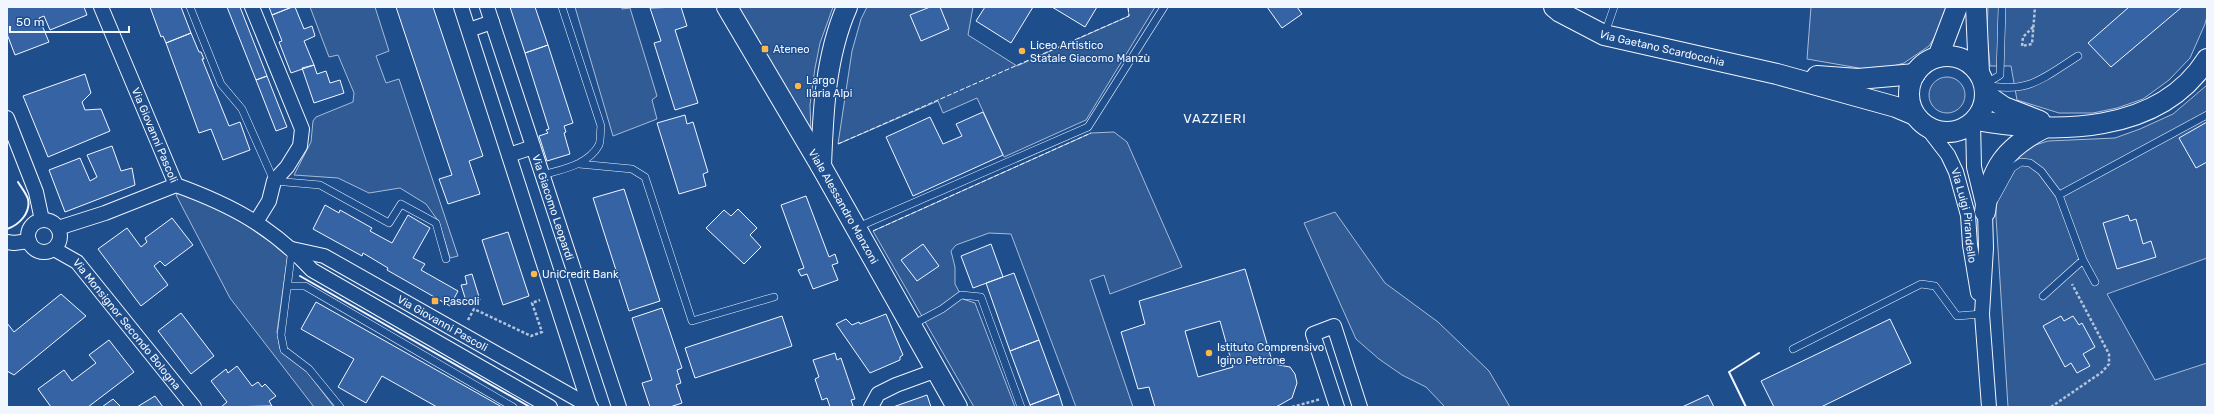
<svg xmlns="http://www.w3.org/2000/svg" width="2214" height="414" font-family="Rubik,sans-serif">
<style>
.built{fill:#305b95;stroke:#a8bbd7}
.building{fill:#3563a3;stroke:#f2f6ff;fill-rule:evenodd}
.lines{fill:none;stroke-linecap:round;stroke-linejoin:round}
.lane-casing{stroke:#f2f6ff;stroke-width:8}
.street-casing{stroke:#f2f6ff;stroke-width:16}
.secondary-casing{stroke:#f2f6ff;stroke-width:22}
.path{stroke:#b3c4dc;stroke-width:2.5;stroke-dasharray:3 2;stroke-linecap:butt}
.lane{stroke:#1f4e8c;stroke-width:7}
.street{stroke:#1f4e8c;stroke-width:14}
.secondary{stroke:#1f4e8c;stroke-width:20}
.fence{stroke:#f2f6ff;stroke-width:1;stroke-dasharray:5 2;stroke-linecap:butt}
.wall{stroke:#f2f6ff;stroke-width:2}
.poi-dot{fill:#ffb74d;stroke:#1f4e8c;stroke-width:1.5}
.labels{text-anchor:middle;stroke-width:3;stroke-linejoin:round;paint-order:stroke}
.poi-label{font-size:11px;fill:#f2f6ff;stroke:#1f4e8c;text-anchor:start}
.street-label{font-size:11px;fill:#f2f6ff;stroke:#1f4e8c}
.quarter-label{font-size:13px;letter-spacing:1px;fill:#f2f6ff;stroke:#1f4e8c}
</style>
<rect width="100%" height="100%" fill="#1f4e8c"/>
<path class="built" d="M310 7H375L389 51 376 56 386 83 399 79 458 256 450 258 439 222 426 204 400 188 369 193 338 178 294 175 311 142 313 121 316 117 353 102 354 93 338 55 329 57Z
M575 7H622V9L630 8 657 96 652 100 657 119 613 136Z
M737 7H833L820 43 815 68 810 105 811 133Z
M867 7H973L968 35 1017 66 1129 16 1128 7H1155L1086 120 1004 157 977 98 943 113 938 101 838 144 852 51 861 19Z
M1811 7H1946V9L1941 27 1929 46 1904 63 1876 71 1807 59Z
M1988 7H2207V16L2205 24 2190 58 2169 80 2143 99 2117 108 2093 113H2059L2017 100 2011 66H1990L1987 33Z
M1929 95a18 18 0 1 1 36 0a18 18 0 1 1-36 0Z
M2207 85V258L2107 294 2155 380 2207 363V407H2008L1996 217V183L2003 169 2029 147 2048 141 2115 138 2140 129 2173 114Z
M1114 132 1127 142 1182 267 1110 294 1104 275 1090 280 1133 407H1076L1011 234 989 233 956 245 951 251 955 267V284L963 299 975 303 1015 407H974L873 231 1091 133Z
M181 192 221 209 288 253 277 332 280 349 305 369 334 407H314L230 298 176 195Z
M1335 212 1385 283 1438 322 1489 371 1510 407H1445L1426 387 1402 375 1379 359 1356 339 1304 223Z"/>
<path class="building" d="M7 7H84L87 15 50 30 44 16 39 18 49 42 15 55 7 34Z
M150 7H181L191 33 166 43 163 36 161 37Z
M227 7H240L267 76 256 80Z
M269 7H292L272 15Z
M292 7H295L304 29 312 26 315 36 304 41 314 65 291 73 279 42 282 41 272 15Z
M396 7H433L483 156 469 161 480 194 448 204 439 179 452 175Z
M510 7H535L548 45 525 53Z
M681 7 687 26 675 30 698 103 675 110 654 43 661 41 650 8Z
M930 7H940L949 29 921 41 910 15Z
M985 7H1033L1011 43 976 21Z
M1052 7H1097L1085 27Z
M1267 7H1297L1302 14 1282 28Z
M2129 7H2182L2111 67 2088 43Z
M191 33 199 52H201L204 59H202L229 126 240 122 250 150 223 160 211 129 199 133 166 43Z
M548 45 573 123 564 126 566 132 564 133 570 154 547 161 539 136 548 133 546 130 549 129 525 53Z
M314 65 317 74 326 71 330 83 340 80 344 93 314 103 302 68Z
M85 74 91 93 82 102 85 110 101 109 110 131 48 157 23 96Z
M267 76 287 127 276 131 256 80Z
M983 112 1003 155 913 196 886 137 930 117 943 144 962 136 956 124Z
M685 115 687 124 693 122 708 172 703 174 706 186 679 194 657 123Z
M2207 122V162L2196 168 2179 138Z
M112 146 121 171 132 168 135 185 65 212 49 170 80 158 90 181 97 177 87 155Z
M624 189 660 301 629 311 593 198Z
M806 196 829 257 835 254 838 263 832 265 838 280 813 289 807 274 801 276 798 270 804 268 781 205Z
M325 205 339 213 340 210 372 228 370 231 392 243 408 215 430 228 413 258 425 264 421 270 458 291 450 306 387 270 388 268 363 253 362 256 313 229Z
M738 209 757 228 750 235 761 247 744 264 706 228 724 210 731 216Z
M2128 215 2130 221 2136 219 2143 244 2151 241 2156 257 2117 269 2103 223Z
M172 218 193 245 165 266 160 261 154 266 168 285 141 306 98 249 127 228 141 247 147 242 145 238Z
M508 232 529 296 503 305 482 240Z
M923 244 939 266 917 281 901 260Z
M991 244 1003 277 973 288 961 256Z
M1245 269 1273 364 1290 367 1295 374 1297 383 1292 398 1276 407H1155L1149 387 1138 389 1121 332 1145 324 1139 301ZM1220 321 1233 367 1198 377 1185 331Z
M1014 273 1039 340 1010 351 986 283Z
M472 274 480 300 467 304 461 285 467 284 465 276Z
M61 294 86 316 14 375 7 371V323L14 332Z
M316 302 502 407H437L382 376 366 403 338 387 354 359 301 329Z
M662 308 682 368 677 370 681 383 676 385 682 403 670 407H650L642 383 652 380 632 318Z
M181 313 214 356 191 374 158 331Z
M886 314 903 355 900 357V360L870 373 836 324 846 319 852 325 859 322 860 324Z
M782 316 792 346 695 378 685 348Z
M2061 316 2064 321 2073 316 2079 325 2082 323 2095 347 2083 354 2090 366 2077 373 2071 363 2065 367 2043 326Z
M1890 319 1911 363 1821 407H1774L1761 381Z
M109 340 134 372 88 407H51L38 389 64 370 72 381 96 363 89 355Z
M1039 340 1059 394 1030 405 1010 351Z
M835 353 837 360 841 358 855 399 851 400 853 406 850 407H830L827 398 822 400 815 379 819 377 813 360Z
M237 366 252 386 258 382 262 387 265 384 276 396 269 401 272 406 221 407 227 402 211 381 226 369 228 373Z
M1059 394 1063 407H1031L1030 405Z
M927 395 931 407H893Z
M1708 395 1714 407H1682Z
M155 396 163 407H137Z
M113 399 121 407H102Z"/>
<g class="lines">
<defs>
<path id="lane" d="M190 7 221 84 242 109 274 181 320 185 389 223 401 204 436 223 446 259
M1605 33 1614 7
M1984 85 2000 75 2002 7
M1985 85C2029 94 2043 78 2078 56
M579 164 632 169 645 177 692 321 774 297
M543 175C563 169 588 165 599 145 601 140 600 131 601 126L562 7
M2059 195 2207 115
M1995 199 2012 168 2021 162 2030 163 2041 171 2059 195 2083 260 2095 282
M858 227 1088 127 1164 7
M292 249 281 335 284 350 309 369 340 407
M288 286H305L513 407
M2043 296 2083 260
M912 325 942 309 961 295 981 297 1021 407
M1793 349 1921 284 1935 286 1957 316 1982 314"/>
<g id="street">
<path id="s1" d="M101 7 176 185C231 205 271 226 312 270L550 407"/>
<path d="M252 7 302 129 300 146 287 167 274 181 269 201 256 222"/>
<path d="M461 7 590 407"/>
<path id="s2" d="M487 7 619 407"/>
<path d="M469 30 492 22"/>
<path d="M7 118 36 192 42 220"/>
<path d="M1973 122 1974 167 1985 212 1986 248 1982 314 1989 407"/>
<path id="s3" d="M1925 125 1948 155 1956 172 1968 215 1970 245 1978 293"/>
<path d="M509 155 533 147"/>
<circle cx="44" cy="236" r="16"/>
<path d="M58 228 105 213 176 185"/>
<path d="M7 242 14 243 29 241"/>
<path id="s4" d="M54 249 77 262 194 407"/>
<path id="s5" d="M292 249 324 256 591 407"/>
<path d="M871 407 878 394 896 385 937 370"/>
<path d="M1337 407 1313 334 1334 326 1360 407"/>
</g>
<g id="secondary">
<path id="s6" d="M727 7 821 166 957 407"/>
<path id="s7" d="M1554 7 1560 12 1604 35 1777 74 1896 107 1915 115"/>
<path d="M1976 7 1979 73"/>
<circle cx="1947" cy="94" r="38"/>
<path d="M1938 57 1957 7"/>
<path d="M1817 76 1858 79 1915 74"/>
<path d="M1985 94 2004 107 2040 121"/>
<path d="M1976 120C2054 134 2159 135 2207 59"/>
<path d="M821 166C823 113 825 57 847 7"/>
<path d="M1985 212C1990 169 2005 148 2044 128"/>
</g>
</defs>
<use href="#lane" class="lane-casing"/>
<use href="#street" class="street-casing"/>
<use href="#secondary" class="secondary-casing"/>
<path class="path" d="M2033 27 2023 37 2022 46 2032 44 2035 7
M468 320 474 309 531 336 542 332 532 303 540 300
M1292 407 1321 399
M2051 407 2102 372 2109 364V354L2072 284"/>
<use href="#lane" class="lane"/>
<use href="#street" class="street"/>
<use href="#secondary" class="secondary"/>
<path class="fence" d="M838 144 1129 16 1128 7
M873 231 1091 133"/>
<path class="wall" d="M7 229C19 225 31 213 28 199 26 193 21 187 18 182
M300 276 530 407
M1746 407 1729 372 1759 353"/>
</g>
<g class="poi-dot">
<rect x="761" y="45" width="8" height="8" rx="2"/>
<circle cx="1022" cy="51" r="4"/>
<circle cx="798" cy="86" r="4"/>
<circle cx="534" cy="274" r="4"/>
<rect x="431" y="297" width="8" height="8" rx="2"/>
<circle cx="1209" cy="353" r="4"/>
</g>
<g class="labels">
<g class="poi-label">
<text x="1030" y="49">Liceo Artistico<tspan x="1030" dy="13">Statale Giacomo Manzù</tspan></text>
<text x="773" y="53">Ateneo</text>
<text x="806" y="84">Largo<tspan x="806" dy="13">Ilaria Alpi</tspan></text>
<text x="542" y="278">UniCredit Bank</text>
<text x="443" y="305">Pascoli</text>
<text x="1217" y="351">Istituto Comprensivo<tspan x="1217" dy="13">Igino Petrone</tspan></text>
</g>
<g class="street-label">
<text dy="4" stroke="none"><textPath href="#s7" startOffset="117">Via Gaetano Scardocchia</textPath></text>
<text dy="4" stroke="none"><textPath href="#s1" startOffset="139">Via Giovanni Pascoli</textPath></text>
<text dy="4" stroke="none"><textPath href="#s6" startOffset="231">Viale Alessandro Manzoni</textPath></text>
<text dy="4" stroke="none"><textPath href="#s2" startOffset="211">Via Giacomo Leopardi</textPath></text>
<text dy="4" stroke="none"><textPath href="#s3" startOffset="101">Via Luigi Pirandello</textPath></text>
<text dy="4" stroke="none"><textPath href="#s5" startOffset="169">Via Giovanni Pascoli</textPath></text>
<text dy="4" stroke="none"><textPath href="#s4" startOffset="106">Via Monsignor Secondo Bologna</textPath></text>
</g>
<g class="quarter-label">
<text x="1215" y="123">VAZZIERI</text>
</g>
</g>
<rect width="2214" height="414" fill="none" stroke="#f2f6ff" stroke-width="16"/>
<path d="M10 26v6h119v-6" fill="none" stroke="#f2f6ff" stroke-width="2"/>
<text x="16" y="26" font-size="12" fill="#f2f6ff" stroke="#1f4e8c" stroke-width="3" paint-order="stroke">50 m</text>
</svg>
